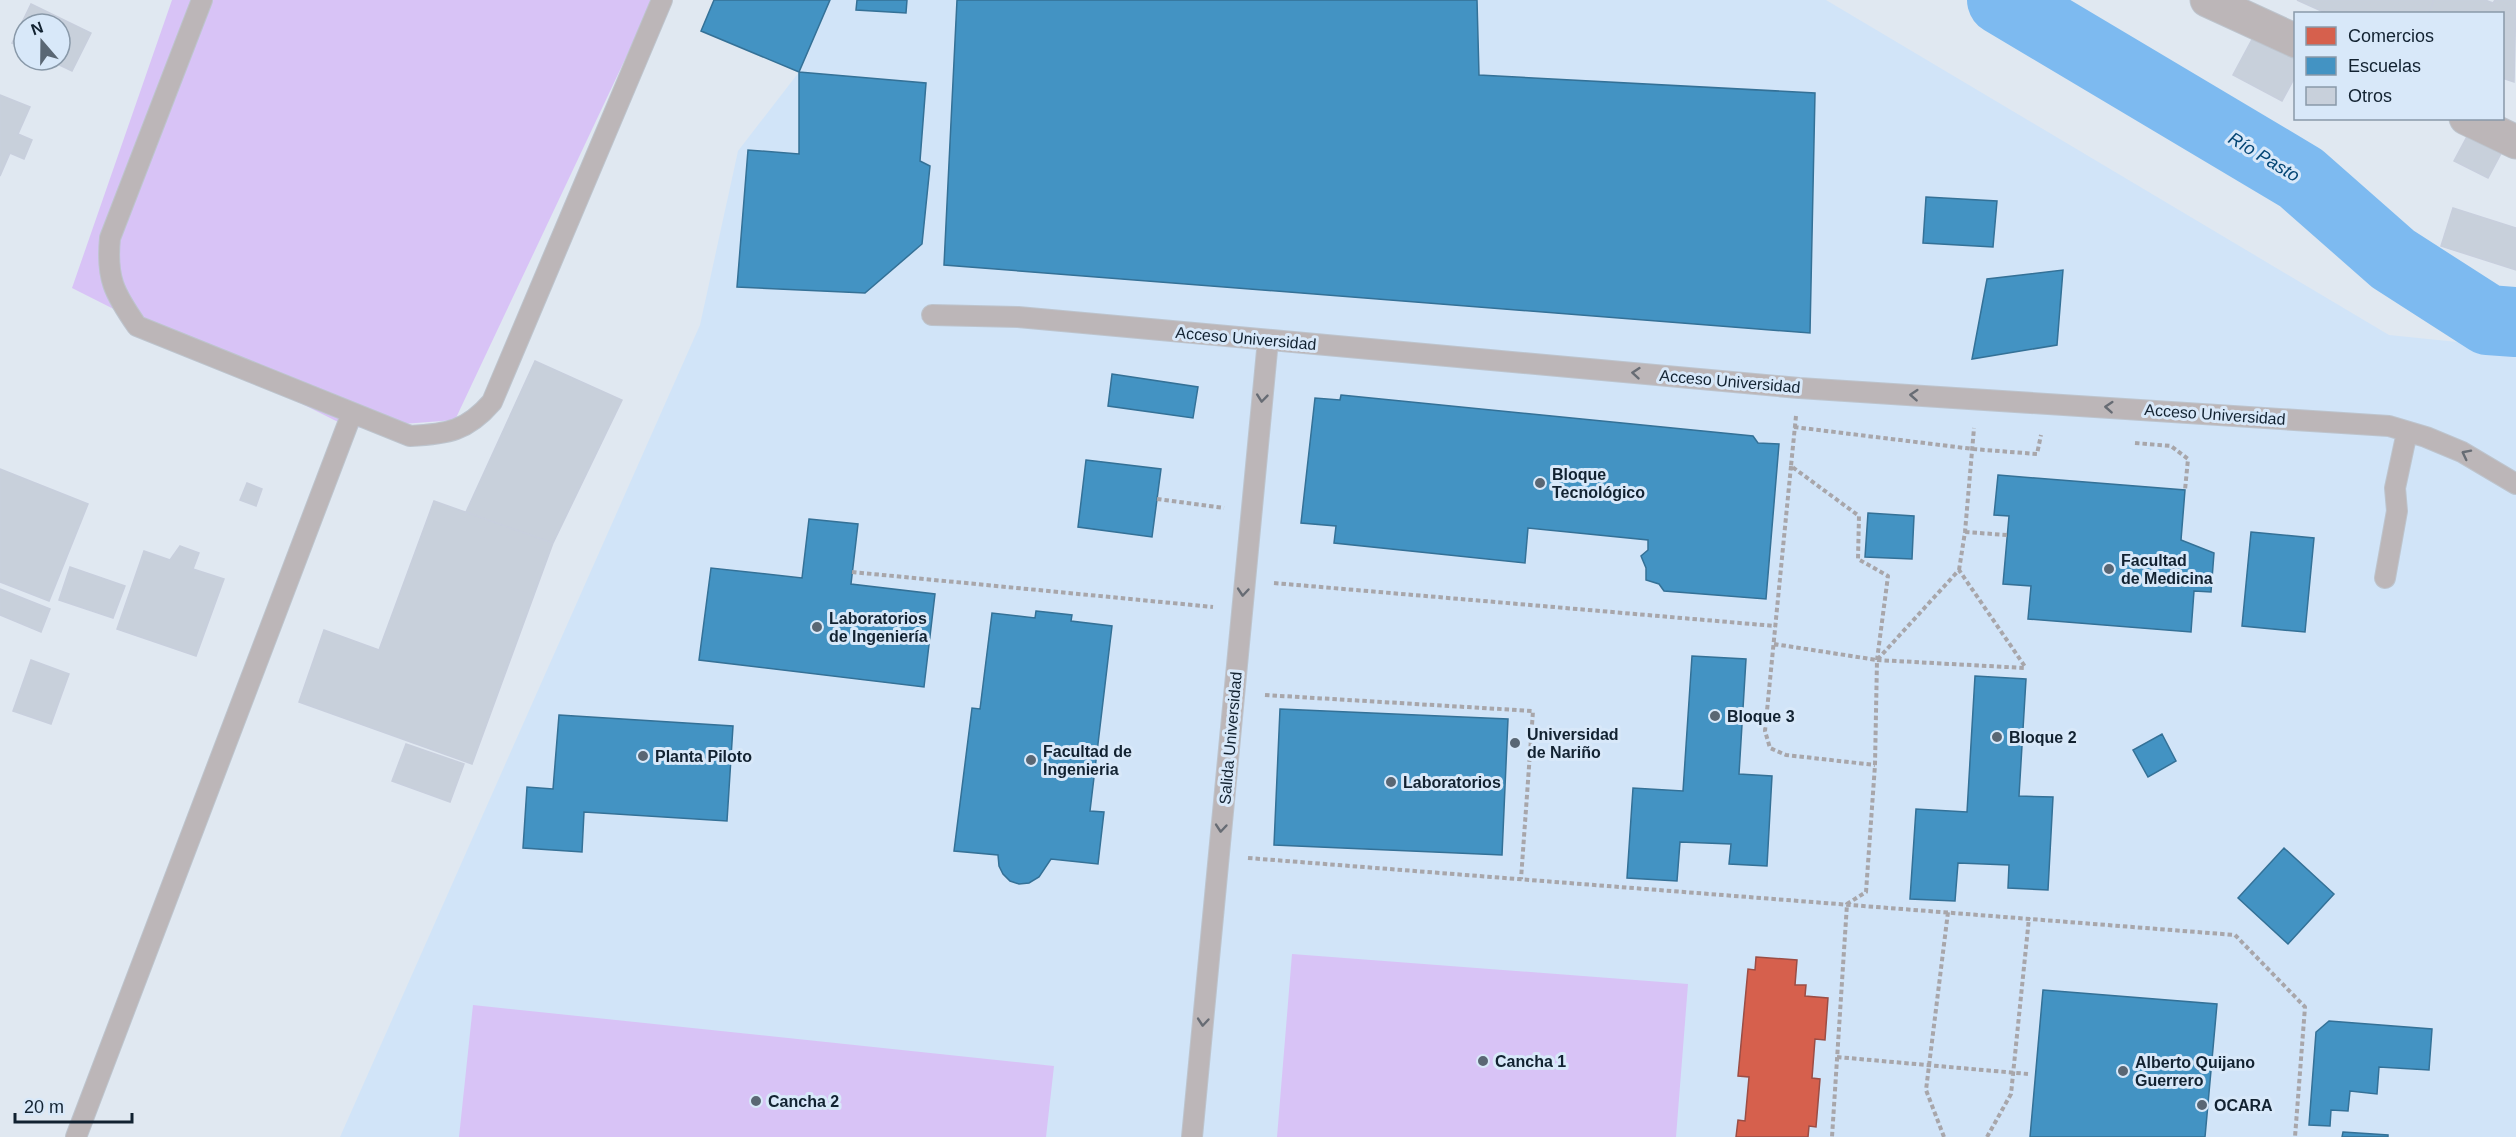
<svg xmlns="http://www.w3.org/2000/svg" width="2516" height="1137" font-family="Arial,sans-serif">
<style>
.built{fill:#d1e4f8}
.green{fill:#d8c3f6}
.shops{fill:#d6604d;stroke:#9b4d45;stroke-width:1.5}
.schools{fill:#4393c3;stroke:#347197;stroke-width:1.5}
.lines{fill:none;stroke-linecap:round;stroke-linejoin:round}
.river{stroke:#7dbaf0;stroke-width:70}
.building{fill:#c8d0db;stroke:#c8cfdd;stroke-width:1.5}
.service-casing{stroke:#bdc4cd;stroke-width:22}
.minor-casing{stroke:#bdc4cd;stroke-width:35}
.path{stroke:#a8a6aa;stroke-width:4;stroke-dasharray:4.5 3;stroke-linecap:butt}
.service{stroke:#bcb6b8;stroke-width:20}
.minor{stroke:#bcb6b8;stroke-width:33}
.oneway{stroke:#676c74}
.poi-dot{fill:#5a6774;stroke:#d8e8f9;stroke-width:2}
.labels{text-anchor:middle;stroke-width:6;stroke-linejoin:round;paint-order:stroke}
.street-label{font-size:16px;fill:#122231;stroke:#d8e8f9}
.poi-label{font-size:16px;font-weight:bold;fill:#122231;stroke:#d8e8f9;text-anchor:start}
.water-label{font-size:18px;font-style:italic;fill:#044574;stroke:#d8e8f9}
</style>
<rect width="100%" height="100%" fill="#e0e8f1"/>
<path class="built" d="M830 0H1826L2389 335 2516 348V1137H340L700 325 738 151 799 72Z"/>
<path class="green" d="M172 0H653L455 420 350 428 72 288Z
M1292 954 1688 984 1676 1137H1277Z
M473 1005 1054 1066 1046 1137H459Z"/>
<path class="shops" d="M1756 957 1797 960 1795 985H1806L1805 996 1828 998 1825 1040 1815 1039 1812 1078 1820 1079 1816 1127 1809 1126 1808 1137H1736L1738 1120 1745 1121 1749 1077 1738 1076 1748 969 1755 970Z"/>
<path class="schools" d="M714 0H830L799 72 701 31Z
M857 0H907L906 13 856 10Z
M957 0H1477L1479 75 1815 93 1810 333 944 265Z
M799 72 926 83 920 161 930 166 922 244 865 293 737 287 748 150 799 154Z
M1926 197 1997 201 1993 247 1923 243Z
M2063 270 2057 345 1972 359 1987 279Z
M1112 374 1198 387 1193 418 1108 406Z
M1341 395 1753 436 1758 443 1779 444 1766 599 1664 591 1659 584 1646 580V568L1641 556 1648 550V540L1528 528 1525 563 1334 543 1336 526 1301 523 1315 398 1340 400Z
M1086 460 1161 469 1152 537 1078 527Z
M1998 475 2185 490 2181 540 2214 553 2211 592 2194 591 2191 632 2028 619 2031 586 2003 584 2009 516 1994 515Z
M1868 513 1914 516 1912 559 1865 557Z
M809 519 858 524 851 584 935 594 924 687 699 660 711 568 802 578Z
M2251 532 2314 538 2305 632 2242 626Z
M1036 611 1072 615 1071 621 1112 626 1090 811 1104 812 1098 864 1051 859 1039 877 1029 883 1019 884 1010 881 1003 874 999 866 998 855 954 851 972 708 980 709 992 613 1035 618Z
M1692 656 1746 659 1739 774 1772 776 1767 866 1729 864 1731 844 1680 842 1677 881 1627 878 1633 788 1683 791Z
M1975 676 2026 679 2019 796 2053 797 2048 890 2008 888 2009 865 1958 863 1955 901 1910 899 1916 809 1967 812Z
M1280 709 1508 719 1502 855 1274 845Z
M559 715 733 726 727 821 584 812 582 852 523 848 527 787 553 789Z
M2162 734 2176 761 2148 777 2133 750Z
M2284 848 2334 894 2288 944 2238 898Z
M2043 990 2217 1004 2205 1137H2030Z
M2329 1021 2432 1029 2429 1070 2379 1067 2377 1094 2350 1091 2348 1111 2331 1110 2330 1126 2309 1125 2316 1032Z
M2343 1132 2388 1135V1137H2342Z"/>
<g class="lines">
<path class="river" d="M2002 0 2301 178 2393 259 2488 320 2516 322"/>
</g>
<path class="building" d="M2297 0H2434L2429 14H2328Z
M2434 0H2485L2493 3 2495 0H2516L2514 82 2502 78V14H2429Z
M31 4 91 33 72 71 49 60H60V24H24V48L12 43Z
M2256 32 2296 53V75L2282 101 2233 75Z
M0 95 30 107 18 134 32 140 24 159 10 153 0 176Z
M2471 129 2505 146 2488 178 2454 161Z
M2453 208 2516 228V270L2441 246Z
M535 361 622 400 553 543 466 512Z
M0 469 88 504 49 601 0 582Z
M247 483 262 489 256 506 240 500Z
M434 501 553 543 472 764 299 702 324 630 379 650Z
M180 546 199 553 193 569 224 579 196 656 117 629 144 551 170 560Z
M70 567 125 586 113 618 59 600Z
M0 589 50 609 41 632 0 615Z
M31 660 69 674 51 724 13 711Z
M406 744 464 764 450 802 392 781Z"/>
<g class="lines">
<defs>
<path id="service" d="M202 0 110 238C106 278 114 293 137 326L410 436C448 434 467 431 492 402L662 0
M932 315 1018 317 1799 388 2389 426 2426 437 2462 452 2516 484
M2385 578 2397 511 2395 488 2407 432
M76 1137 352 413
M1192 1137 1268 340"/>
<path id="minor" d="M2207 0 2296 41
M2466 118 2516 142"/>
</defs>
<use href="#service" class="service-casing"/>
<use href="#minor" class="minor-casing"/>
<path class="path" d="M1796 416 1791 466 1859 516 1858 559 1888 576 1877 660 1875 765 1866 892 1847 904 1832 1137
M1794 427 1973 449 2037 454 2041 435
M2135 443 2171 446 2188 459 2185 490
M1791 466 1765 731 1770 748 1786 755 1875 765
M1157 499 1224 508
M1965 532 2007 535
M1959 570 1965 532 1974 428
M852 572 1213 607
M1274 583 1775 626
M1774 644 1877 660 1959 570 2026 668
M1877 660 2025 668
M1265 695 1533 711 1521 879
M1248 858 2235 935 2305 1007 2295 1137
M1837 1057 2028 1074
M1944 1137 1926 1090 1948 912
M1987 1137 2011 1094 2029 918"/>
<use href="#service" class="service"/>
<use href="#minor" class="minor"/>
</g>
<defs><path id="oneway-chevron" d="M-2-3.5L2.5 0L-2 3.5" fill="none" stroke-width="1.6" stroke-linecap="round" stroke-linejoin="round" transform="scale(1.5)"/></defs>
<g class="oneway">
<use href="#oneway-chevron" transform="translate(1636 373) rotate(-175)"/>
<use href="#oneway-chevron" transform="translate(1914 395) rotate(-176)"/>
<use href="#oneway-chevron" transform="translate(1262 398) rotate(96)"/>
<use href="#oneway-chevron" transform="translate(2109 407) rotate(-176)"/>
<use href="#oneway-chevron" transform="translate(2466 454) rotate(-153)"/>
<use href="#oneway-chevron" transform="translate(1243 592) rotate(95)"/>
<use href="#oneway-chevron" transform="translate(1221 828) rotate(95)"/>
<use href="#oneway-chevron" transform="translate(1203 1022) rotate(95)"/>
</g>
<g class="poi-dot">
<circle cx="1540" cy="483" r="6"/>
<circle cx="2109" cy="569" r="6"/>
<circle cx="817" cy="627" r="6"/>
<circle cx="1715" cy="716" r="6"/>
<circle cx="1997" cy="737" r="6"/>
<circle cx="1515" cy="743" r="6"/>
<circle cx="643" cy="756" r="6"/>
<circle cx="1031" cy="760" r="6"/>
<circle cx="1391" cy="782" r="6"/>
<circle cx="1483" cy="1061" r="6"/>
<circle cx="2123" cy="1071" r="6"/>
<circle cx="756" cy="1101" r="6"/>
<circle cx="2202" cy="1105" r="6"/>
</g>
<g class="labels">
<g class="street-label">
<text transform="translate(1246 338) rotate(5)" y="6">Acceso Universidad</text>
<text transform="translate(1730 381) rotate(5)" y="6">Acceso Universidad</text>
<text transform="translate(2215 414) rotate(4)" y="6">Acceso Universidad</text>
<text transform="translate(1230 738) rotate(-85)" y="6">Salida Universidad</text>
</g>
<g class="poi-label">
<text x="1552" y="480">Bloque<tspan x="1552" dy="18">Tecnológico</tspan></text>
<text x="2121" y="566">Facultad<tspan x="2121" dy="18">de Medicina</tspan></text>
<text x="829" y="624">Laboratorios<tspan x="829" dy="18">de Ingeniería</tspan></text>
<text x="1727" y="722">Bloque 3</text>
<text x="1527" y="740">Universidad<tspan x="1527" dy="18">de Nariño</tspan></text>
<text x="2009" y="743">Bloque 2</text>
<text x="1043" y="757">Facultad de<tspan x="1043" dy="18">Ingenieria</tspan></text>
<text x="655" y="762">Planta Piloto</text>
<text x="1403" y="788">Laboratorios</text>
<text x="1495" y="1067">Cancha 1</text>
<text x="2135" y="1068">Alberto Quijano<tspan x="2135" dy="18">Guerrero</tspan></text>
<text x="768" y="1107">Cancha 2</text>
<text x="2214" y="1111">OCARA</text>
</g>
<g class="water-label">
<text transform="translate(2264 157) rotate(31)" y="6">Río Pasto</text>
</g>
</g>
<rect x="2294" y="12" width="210" height="108" fill="#d8e8f9" stroke="#8999a9" stroke-width="1.5"/>
<rect x="2306" y="27" width="30" height="18" fill="#d6604d" stroke="#8999a9" stroke-width="1.5"/>
<text x="2348" y="42" font-size="18" fill="#122231">Comercios</text>
<rect x="2306" y="57" width="30" height="18" fill="#4393c3" stroke="#8999a9" stroke-width="1.5"/>
<text x="2348" y="72" font-size="18" fill="#122231">Escuelas</text>
<rect x="2306" y="87" width="30" height="18" fill="#c8d0db" stroke="#8999a9" stroke-width="1.5"/>
<text x="2348" y="102" font-size="18" fill="#122231">Otros</text>
<g transform="translate(42 42) rotate(340)"><circle r="28" fill="#d8e8f9" stroke="#8999a9" stroke-width="1.5"/>
<path d="M0-4.5L10 22L0 15L-10 22Z" fill="#5a6774"/>
<text y="-9" font-size="16" font-weight="bold" text-anchor="middle" fill="#122231">N</text>
</g>
<path d="M15 1113v9h117v-9" fill="none" stroke="#122231" stroke-width="3"/>
<text x="24" y="1113" font-size="18" fill="#122231" stroke="#d8e8f9" stroke-width="4.5" paint-order="stroke">20 m</text>
</svg>
